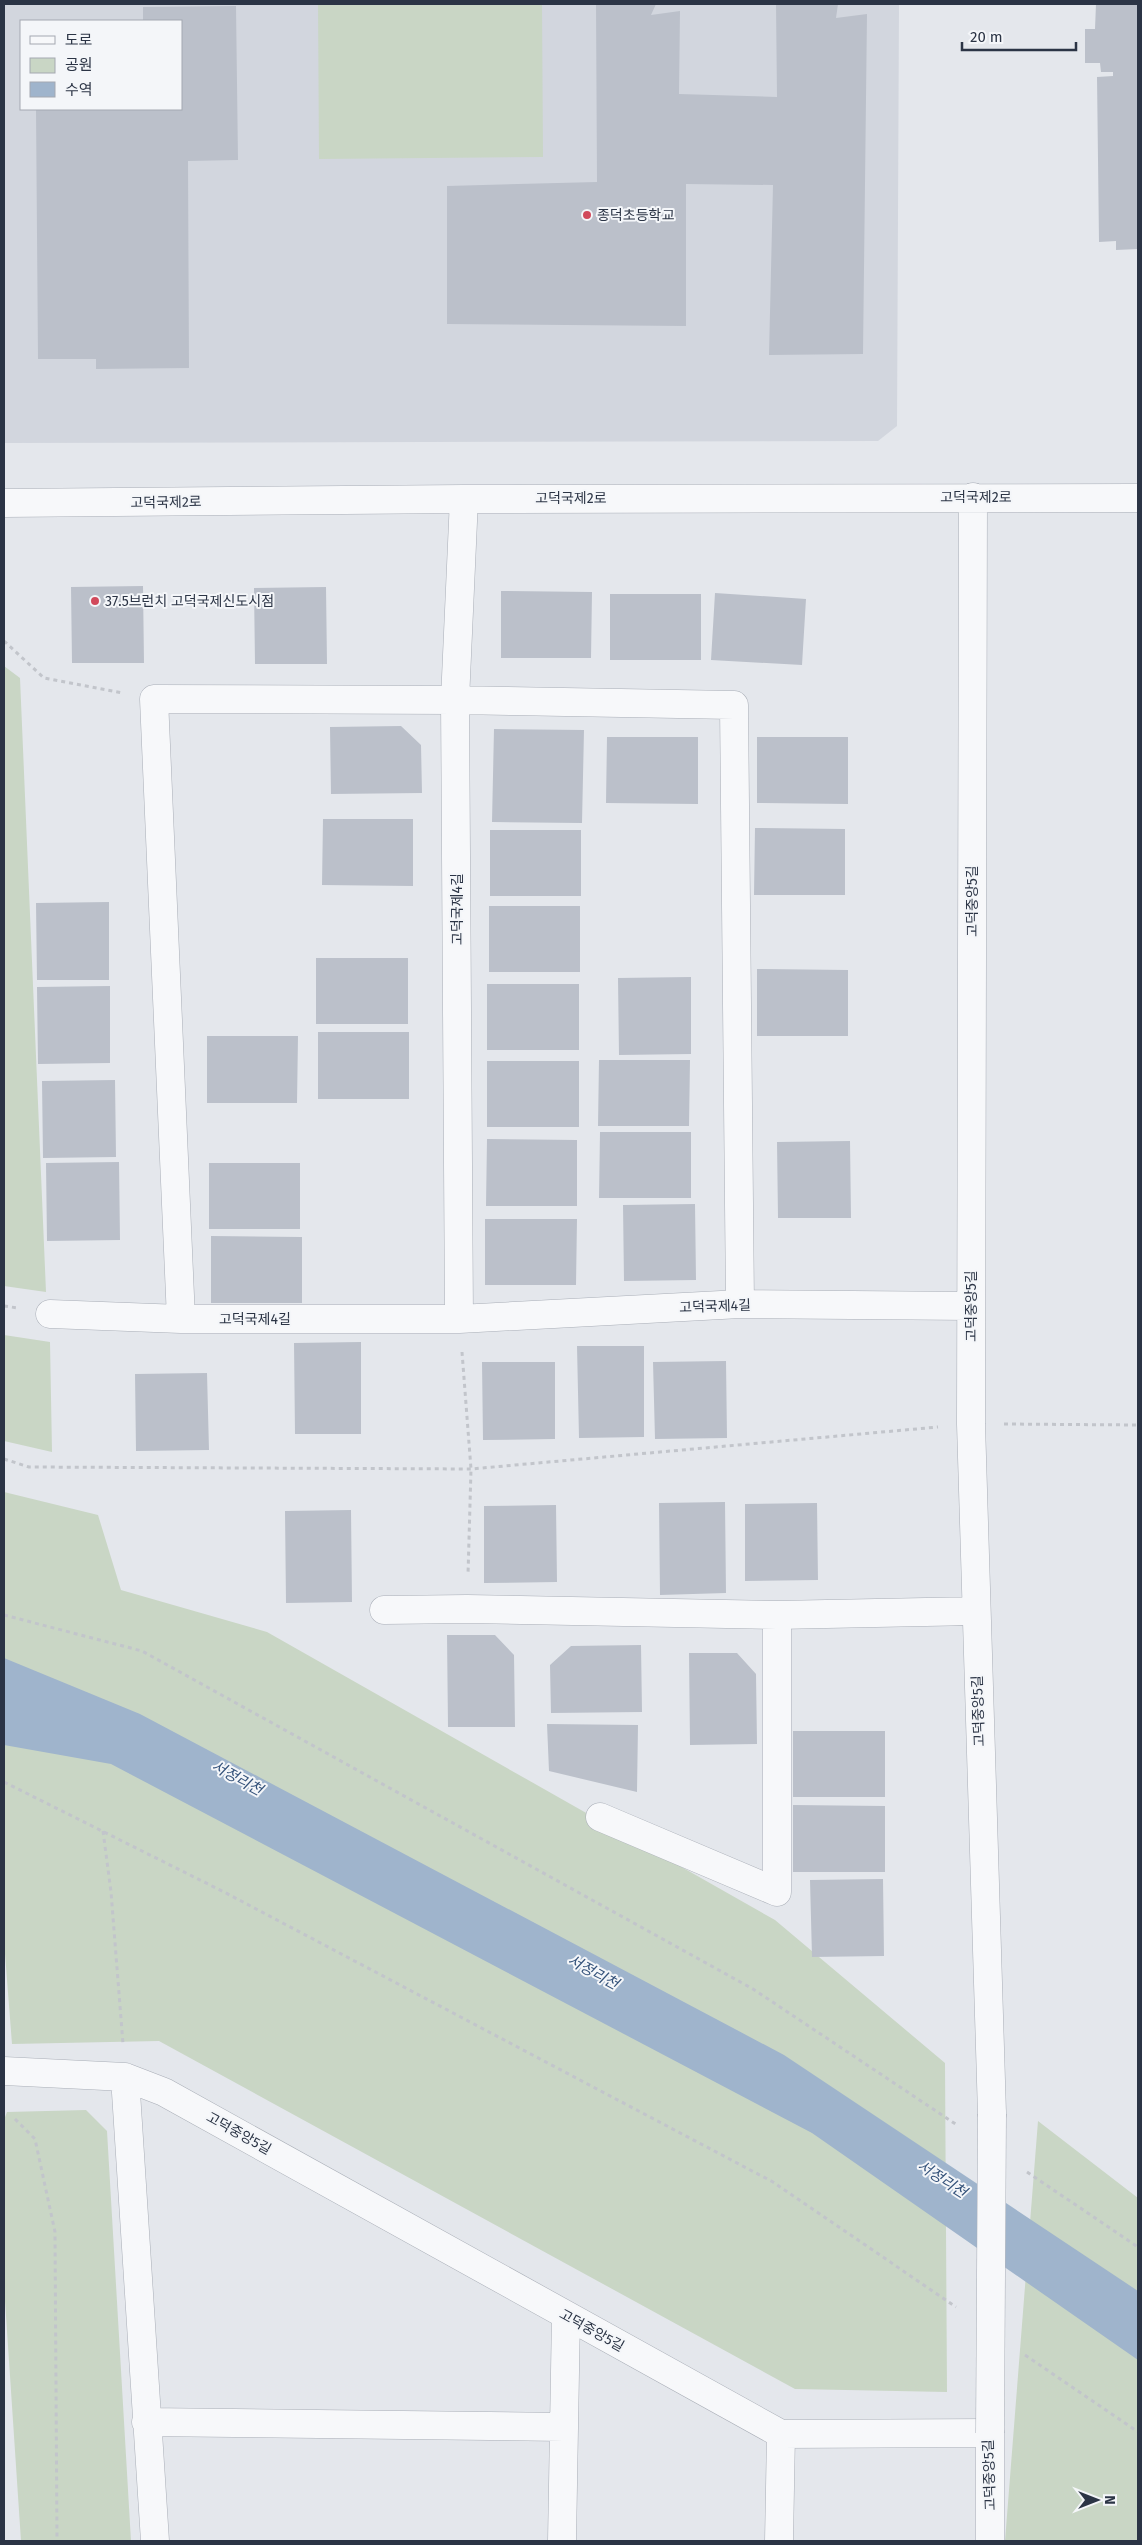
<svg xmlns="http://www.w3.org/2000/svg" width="1142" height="2545" font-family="'Fira Sans','Noto Sans KR',sans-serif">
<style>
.built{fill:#d2d6de;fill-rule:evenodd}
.green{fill:#c9d6c5}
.water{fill:#9fb4cc}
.building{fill:#bbc0ca}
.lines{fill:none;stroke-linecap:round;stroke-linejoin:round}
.minor-casing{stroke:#a9aeb7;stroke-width:29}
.path{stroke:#c2c5cb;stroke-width:3;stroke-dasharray:4 4;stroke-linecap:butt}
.minor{stroke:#f7f8fa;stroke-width:28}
.minor-bridge-casing{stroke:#a9aeb7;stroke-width:29;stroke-linecap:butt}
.minor-bridge{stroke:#f7f8fa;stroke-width:28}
.poi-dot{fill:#d1495b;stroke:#f4f6f9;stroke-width:2}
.labels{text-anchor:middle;stroke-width:4;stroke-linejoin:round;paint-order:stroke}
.poi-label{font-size:14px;fill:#2b3445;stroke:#f4f6f9;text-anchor:start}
.street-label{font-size:14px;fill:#2b3445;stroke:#f4f6f9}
.water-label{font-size:15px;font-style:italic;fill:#34527a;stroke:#f4f6f9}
</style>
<rect width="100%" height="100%" fill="#e4e7ec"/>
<path class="built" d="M4 4H899L897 426 878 441 4 443ZM21 21H181V109H21Z"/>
<path class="green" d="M318 4H542L543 157 319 159Z
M4 666 20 678 46 1292 4 1286Z
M4 1335 50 1342 52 1452 4 1441Z
M4 1492 98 1515 121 1590 267 1632 775 1920 945 2063 947 2392 795 2389 159 2041 12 2044 4 1941Z
M86 2110 107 2131 131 2541H21L4 2286V2120L7 2112Z
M1038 2121 1138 2198V2541H1005Z"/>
<path class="water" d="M4 1658 140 1714 784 2055 1138 2291V2360L812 2133 111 1764 4 1745Z"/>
<path class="building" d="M596 4H656L651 15 680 11 679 94 777 97 776 4H838L836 18 867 14 863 354 769 355 773 185 686 184V326L447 324V186L597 182Z
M1096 4H1138V249L1116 250V241L1099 242 1097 77 1113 76V72H1101L1100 63H1085V29H1095Z
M236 6 238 160 188 161 189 368 96 369V359H38L36 109H181V21H143V7Z
M143 586 144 663H72L71 587Z
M326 587 327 664H255L254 588Z
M501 591 592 592 591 658H501Z
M715 593 806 599 802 665 711 660Z
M610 594H701V660H610Z
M401 726 421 745 422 793 331 794 330 727Z
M494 729 584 730 582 823 492 822Z
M607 737H698V804L606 803Z
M757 737H848V804L757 803Z
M323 819H413V886L322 885Z
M755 828 845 829V895H754Z
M490 830H581V896H490Z
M109 902V980H37L36 903Z
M489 906H580V972H489Z
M316 958H408V1024H316Z
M757 969 848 970V1036H757Z
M691 977V1054L619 1055 618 978Z
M487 984H579V1050H487Z
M110 986V1063L38 1064 37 987Z
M318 1032H409V1099H318Z
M207 1036H298L297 1103H207Z
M599 1060H690L689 1126H598Z
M487 1061H579V1127H487Z
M115 1080 116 1157 43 1158 42 1081Z
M600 1132H691V1198H599Z
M487 1139 577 1140V1206H486Z
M850 1141 851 1218H778L777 1142Z
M119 1162 120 1240 47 1241 46 1163Z
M209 1163H300V1229H209Z
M695 1204 696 1280 624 1281 623 1205Z
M485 1219H577L576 1285H485Z
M211 1236 302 1237V1303H211Z
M361 1342V1434H295L294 1343Z
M577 1346H644V1437L579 1438Z
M726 1361 727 1438 655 1439 653 1362Z
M482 1362H555V1439L483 1440Z
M207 1373 209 1450 136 1451 135 1374Z
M725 1502 726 1593 660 1595 659 1503Z
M817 1503 818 1580 745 1581V1504Z
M556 1505 557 1582 484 1583V1506Z
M351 1510 352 1602 286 1603 285 1511Z
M447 1635H495L514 1655 515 1727H448Z
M641 1645 642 1712 551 1713 550 1665 571 1646Z
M689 1653H737L756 1674 757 1744 690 1745Z
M547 1724 638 1725 637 1792 549 1771Z
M793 1731H885V1797H793Z
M793 1805 885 1806V1872H793Z
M883 1879 884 1956 812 1957 810 1880Z"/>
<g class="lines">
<defs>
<path id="minor" d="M973 497 971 1424 992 2114
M4 503 464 499 1138 498
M50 1314 181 1319H459L740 1304 971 1306
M181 1319 154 699 455 700 734 705 740 1304
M459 1319 455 700 464 499
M384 1610 467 1609 777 1615 975 1611
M600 1817 777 1892V1615
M4 2071 125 2077 164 2092 781 2434 990 2433V2541
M125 2077 155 2541
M146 2422 564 2427
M562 2541 566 2315
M779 2541 781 2434"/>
</defs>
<use href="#minor" class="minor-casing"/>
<path class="path" d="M4 641 44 678 123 693
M4 1306 18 1308
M462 1352 471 1469 468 1575
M1004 1424 1138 1425
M4 1459 29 1467 471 1469 938 1427
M4 1615 142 1651 753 1989 957 2125
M4 1782 224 1892 773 2182 956 2307
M103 1831 111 1892 123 2044
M15 2119 35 2139 55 2232 57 2541
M1027 2172 1138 2247
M1025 2355 1138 2432"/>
<use href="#minor" class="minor"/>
<defs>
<path id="minor-bridge" d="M990 2433 992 2114"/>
</defs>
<use href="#minor-bridge" class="minor-bridge-casing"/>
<use href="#minor-bridge" class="minor-bridge"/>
</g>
<g class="poi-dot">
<circle cx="587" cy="215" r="5"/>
<circle cx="95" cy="601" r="5"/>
</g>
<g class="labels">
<g class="poi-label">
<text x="597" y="220">종덕초등학교</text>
<text x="105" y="606">37.5브런치 고덕국제신도시점</text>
</g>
<g class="street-label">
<text x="976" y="502">고덕국제2로</text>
<text x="571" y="503">고덕국제2로</text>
<text transform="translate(166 502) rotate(-1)" y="5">고덕국제2로</text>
<text transform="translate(972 901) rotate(-90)" y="5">고덕중앙5길</text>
<text transform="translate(457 909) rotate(-90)" y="5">고덕국제4길</text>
<text transform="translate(715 1306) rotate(-2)" y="5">고덕국제4길</text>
<text transform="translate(971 1306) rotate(-90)" y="5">고덕중앙5길</text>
<text x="255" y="1324">고덕국제4길</text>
<text transform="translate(978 1711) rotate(-92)" y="5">고덕중앙5길</text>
<text transform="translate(239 2133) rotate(29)" y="5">고덕중앙5길</text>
<text transform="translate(592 2330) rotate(29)" y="5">고덕중앙5길</text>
<text transform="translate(989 2475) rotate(-92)" y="5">고덕중앙5길</text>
</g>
<g class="water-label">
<text transform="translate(237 1778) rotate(29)" y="5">서정리천</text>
<text transform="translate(593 1972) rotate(29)" y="5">서정리천</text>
<text transform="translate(942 2179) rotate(33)" y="5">서정리천</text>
</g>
</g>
<rect width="1142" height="2545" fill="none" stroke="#2b3445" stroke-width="10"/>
<rect x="20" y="20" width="162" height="90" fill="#f4f6f9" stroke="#a4a8b1"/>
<rect x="30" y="36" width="25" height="8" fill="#f7f8fa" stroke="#a4a8b1"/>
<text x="65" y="45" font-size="15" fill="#2b3445">도로</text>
<rect x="30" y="58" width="25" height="15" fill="#c9d6c5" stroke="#a4a8b1"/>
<text x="65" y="70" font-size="15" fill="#2b3445">공원</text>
<rect x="30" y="82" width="25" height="15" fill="#9fb4cc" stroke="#a4a8b1"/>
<text x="65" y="95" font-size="15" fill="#2b3445">수역</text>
<g transform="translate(1097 2500) rotate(90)" stroke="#f4f6f9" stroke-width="4" paint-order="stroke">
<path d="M0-4L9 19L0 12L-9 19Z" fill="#2b3445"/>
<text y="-8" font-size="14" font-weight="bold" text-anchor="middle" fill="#2b3445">N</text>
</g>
<path d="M962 42v8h114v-8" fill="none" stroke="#2b3445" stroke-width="2.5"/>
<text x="970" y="42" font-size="15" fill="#2b3445" stroke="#f4f6f9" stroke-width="4" paint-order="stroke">20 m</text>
</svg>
